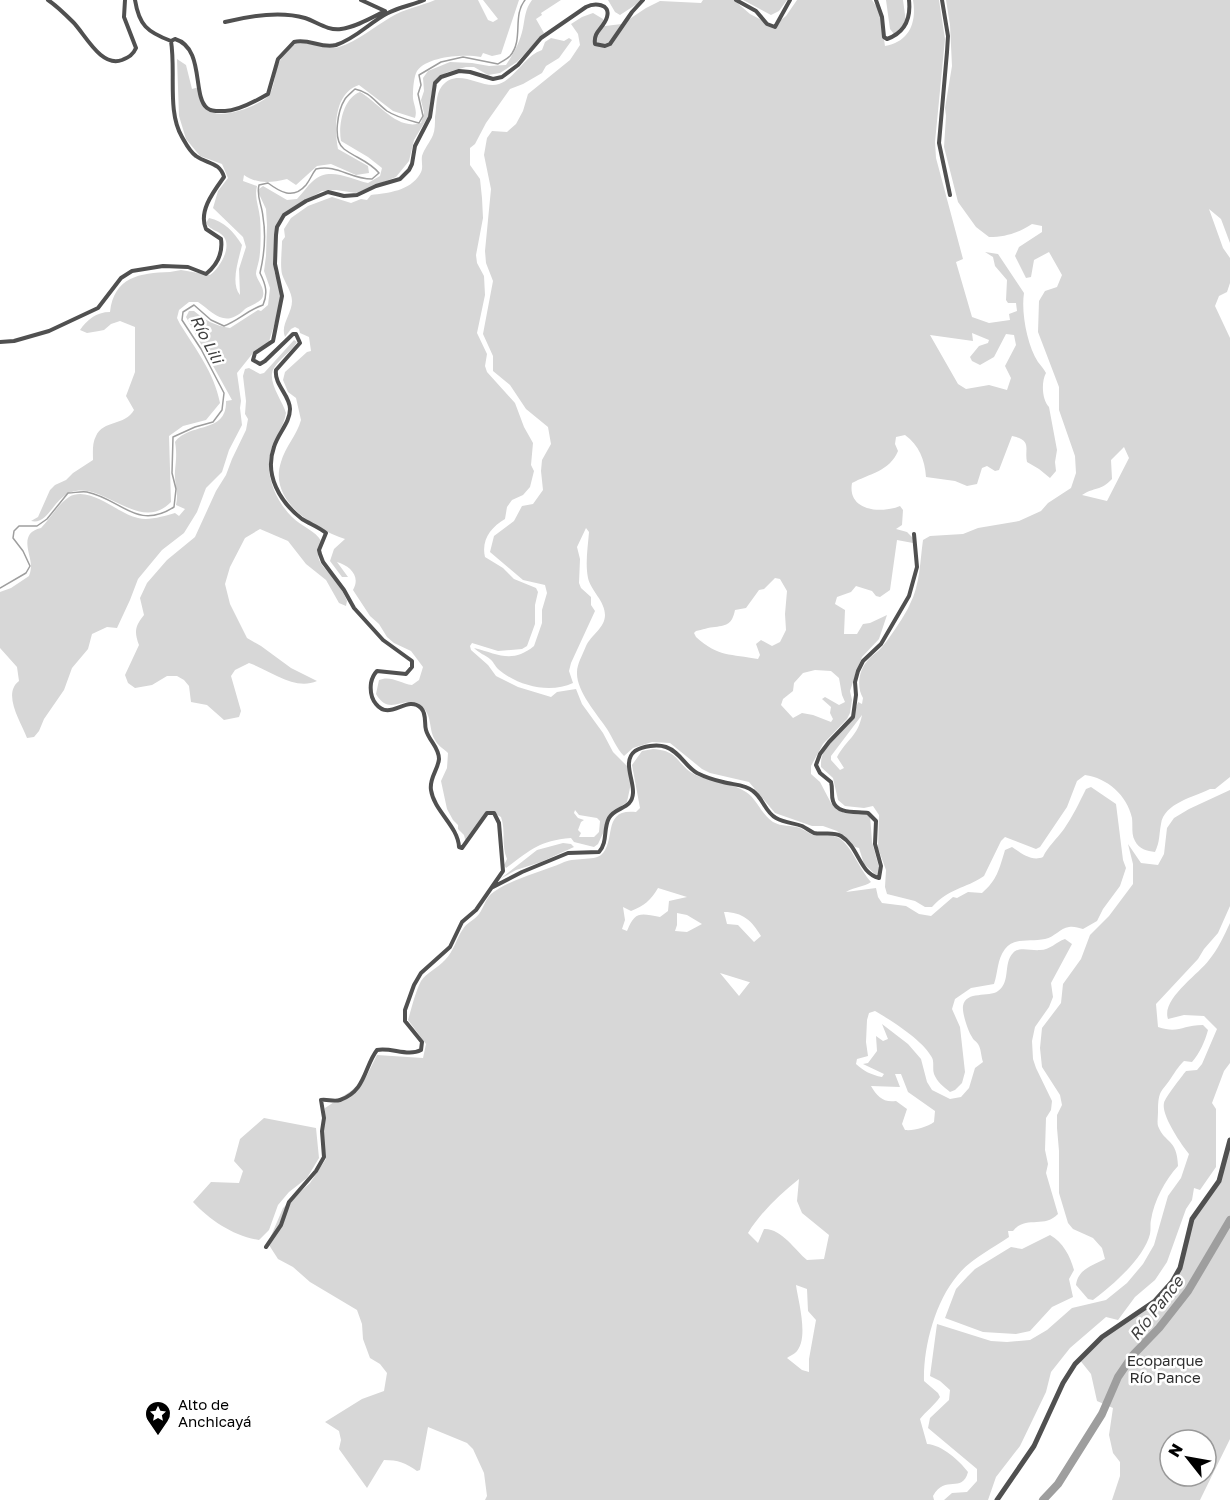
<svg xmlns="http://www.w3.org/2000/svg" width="1230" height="1500" font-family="'Golos Text',sans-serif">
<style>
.green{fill:#d7d7d7;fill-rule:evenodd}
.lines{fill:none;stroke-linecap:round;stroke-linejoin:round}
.stream{stroke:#9e9e9e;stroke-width:1.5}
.river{stroke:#9e9e9e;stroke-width:8}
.minor{stroke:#505050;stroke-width:4}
.tertiary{stroke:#505050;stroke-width:5}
.labels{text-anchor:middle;stroke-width:5;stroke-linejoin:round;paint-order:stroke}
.park-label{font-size:15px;fill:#2e2e2e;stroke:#fff}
.poi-label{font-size:15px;fill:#000;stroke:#fff;text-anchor:start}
.water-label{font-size:16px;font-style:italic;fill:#3f3f3f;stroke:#fff}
</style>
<rect width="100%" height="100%" fill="#fff"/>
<path class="green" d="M435 0H478L488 20 493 22 498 19 483 0H519L501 54 492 56 483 53 481 57C464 54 428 56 417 71 414 76 413 88 413 94 412 103 418 109 415 118L393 111 359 85C334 93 334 128 338 149L368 166 369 173 356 175 331 164 317 166 296 185 287 179C270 183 257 184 244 175L243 181 257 186C254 197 259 207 260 218 261 229 261 250 259 260 258 265 256 270 256 274 257 281 265 287 263 296 261 303 250 305 245 309 225 329 214 313 198 302H189L179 310 177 318 180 324C196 350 214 372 220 403L206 420 183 426 169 436 171 502C145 529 115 496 88 491 53 485 53 526 31 521L38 517 50 490 55 485 66 480 73 473 93 460C93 453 92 443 96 436 103 420 125 426 134 410L126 396 135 372V327L120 321 111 324 104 330 99 331 87 333 80 330C87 320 96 312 110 312 114 277 139 273 170 272L181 270 210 275C219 269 232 248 224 237 219 230 210 231 206 223L209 218C224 221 234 232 242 245 239 259 230 283 240 295L239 269 246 247 243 237 213 208 218 191 228 178 222 164 200 156 186 139 179 116 177 59 186 65 192 89 199 87C200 95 200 104 206 109 219 121 255 107 266 98 275 90 274 77 277 67 280 59 287 51 293 45 308 39 323 51 339 47 358 41 374 27 391 17 404 9 421 6 435 0Z
M532 0H561L541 13 542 15 536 19 544 33 517 62 500 73 488 75 474 67H466L448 72 440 76 432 92 429 115 414 140 409 161 396 177 356 193 336 190 322 191 288 211 280 222 274 249V271L279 285 281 303 271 335 269 342 253 353 237 373 241 401 240 408 242 425 229 450 222 472 206 488 197 512 184 533 162 550 138 579 130 600 117 628 107 627 92 634 88 649 72 668 64 690 44 719 39 731 34 737 27 738C21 722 2 694 19 681L17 667 0 648V592L11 588 29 576C30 574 31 569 31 566 31 554 18 533 41 528 50 519 58 504 69 497 90 485 118 514 138 518 149 521 164 516 175 513L179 516 185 509 176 505C179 493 174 483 175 471 176 460 177 453 175 442 190 422 227 434 226 401L232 400 186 317 189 311H194C205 320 215 326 230 328L258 310 261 311 268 305 270 288 264 271 266 256 267 225 266 209 259 194V189L263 186 287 200 297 199C303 193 307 186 313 181 329 166 350 179 368 183L380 176 382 168 368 157 341 141C338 126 343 98 360 92 378 102 397 131 421 123L424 113 421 100 424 91 423 78 428 71 450 62 472 63 489 66 506 65C514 53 520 42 523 28 525 18 525 9 532 0Z
M608 0H643L620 15 615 12Z
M703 0H734L750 14 773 26 786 16 797 0H872L880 12 885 46C909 42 917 23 913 0H939L945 39 935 142 936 158 963 259 956 262 972 317 989 323 1010 320 1009 314 1017 311 1016 303H1008L1006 300 1007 280 995 266 993 257 985 252 998 254 1024 293C1021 312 1027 345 1038 362 1041 366 1044 369 1046 373 1041 382 1042 400 1049 407L1057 450 1055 462 1056 471 1050 478 1039 469 1027 462C1024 449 1033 440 1012 436L999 470 995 471 987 466 982 468 977 484 967 486 955 481 926 477C925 460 919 445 905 435L896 437 895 444 898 451C890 471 869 474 852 483 847 511 881 514 900 506L903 510 902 525 896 529 907 532 913 538V543L897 540 890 590 880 597 876 596 872 591 856 586 851 592 837 597 835 604 845 610 844 634H857L863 624 870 623 887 615 879 639 862 657 857 670 850 691 852 700 850 713 847 719 823 744 811 766V774L820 782 831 803 844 813 857 812 870 815 872 842 880 871 877 876 864 864 859 848 855 847 837 831 823 826H812L775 813 749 782 710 773 702 769 670 743 652 742 633 748 624 756C616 748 613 738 607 729 597 714 576 691 577 672 577 664 583 654 586 646 591 635 605 628 605 615 605 601 591 591 588 578 585 563 588 546 589 532L586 528 577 547 580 559 579 583 581 588 591 597V605L595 611 571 663 569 671 573 683C550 694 517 686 498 669 495 666 493 661 490 659 485 655 479 653 474 648 498 654 512 664 534 646L542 623V610L547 593 545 585 523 580 490 552 494 536 514 521 522 506 533 504 543 490 541 471 542 460 551 444 548 427 526 409 510 385 493 371V356L483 334 493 281 486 263 485 251 491 189 484 155 487 138 492 131 507 132 516 124 523 111 528 94 570 60 580 45 578 34 571 24 582 17 593 13 603 19 605 26 622 24 646 8 660 1 701 3ZM972 333 989 340 988 343 979 346 970 357 972 361 980 365 994 357 1006 334 1014 335 1016 345 1005 366 1011 378 1007 390 989 385 966 389 958 384 930 335 973 341ZM775 578 780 579 787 591 785 614 786 630 780 642 772 646 761 640 756 644 760 655 758 659C731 654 718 657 696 637L694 633 696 631C702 630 709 627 715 627 728 625 732 624 735 610L746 608 759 590 764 589ZM815 670 831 671 839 678 842 695 845 702 839 705 825 697 822 699 831 707 830 713 833 719 831 722 813 715 802 713 793 718 781 705 783 699 793 691 794 683 803 673Z
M743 0H787L779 11 771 15Z
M886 0H903L906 22 894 34 890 29Z
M946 0H1230V243L1221 219 1209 209 1223 248 1230 258V283L1227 292 1219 296 1215 306 1230 338V777L1215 789H1210C1194 797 1164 803 1161 824 1159 834 1160 842 1155 852 1147 851 1139 849 1135 841 1131 834 1133 826 1132 818 1127 795 1107 778 1085 775L1077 781 1067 807 1040 847 1036 849 1005 837 1001 841 984 876C965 889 949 888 932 907H925L915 901 887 894 885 887 886 870 878 848 879 815 873 806 864 808 845 806 838 800 833 778 821 767C819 741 852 726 858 702L862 704 863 698C856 686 859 670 868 660 872 655 878 652 882 647 889 639 906 614 910 604 920 585 920 561 923 540L930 536 963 534 978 528 1019 521 1041 511 1048 503 1071 488 1076 473 1075 456 1059 410V387L1038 332 1039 301 1045 291 1057 287 1062 275 1049 252 1034 260 1031 277 1026 278 1015 256 1019 247 1042 232V226L1032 224C1018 233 1006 237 989 237L976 227 958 202 944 147 946 116 945 108 952 66 950 25ZM1124 447 1129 458 1107 501 1082 495C1094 487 1101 491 1112 479L1111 460ZM862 715C858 736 847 739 837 757L844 768 840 770 831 760V756Z
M551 38 564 41 569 38 572 40 559 58 546 66 542 73 523 84 510 89 486 123 475 144 470 148V165L480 179 482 198 483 218 476 255 477 263 484 276 485 295 477 333 487 354 485 366 487 372 515 403 524 427 533 443 531 465 534 471 530 487 523 495 512 500 507 507 505 519C491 527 481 540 485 557L503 568 514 579 536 588 538 592 535 605V624L527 646 522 649 498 651 472 643 470 646 471 650 488 665 496 676 518 687 551 697 557 692 576 689 582 704 603 733 613 752 627 766 631 783 627 802 613 812 598 844 594 847 574 842 571 838C538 841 531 850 506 868L504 865 507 859C501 845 506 831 501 817L490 811 486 812 466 843 464 835 458 829V825L453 820 447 809 441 781 447 768 448 753C444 749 437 745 435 740 428 728 433 715 421 706 404 693 390 718 376 694L379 680C390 675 400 683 412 685L419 680 423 667 411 651 394 643 387 637 379 624 370 616 353 590C361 576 350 566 337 562L348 577H342L330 561 334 549 345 539C315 529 268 501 281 462 285 447 297 435 301 420L296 398 288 392 283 380 285 372 307 352 311 351 309 337 300 333 299 329 295 327 291 329 285 337C280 325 292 314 292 301 292 292 285 283 282 274 280 264 282 251 282 241L285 237 284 229 291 218 308 206 332 197 351 203 361 199 367 200 371 195C388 193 410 191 420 174 424 168 421 162 422 156 424 149 430 142 433 135 435 130 435 123 435 117 437 107 435 95 442 86 458 66 482 90 499 84 516 78 524 56 542 50L545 42ZM575 810 579 815 597 818 600 821 599 832 594 837H579L581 833 578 830 581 822 584 820 578 818 574 813Z
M294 340 297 342C291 352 280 358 274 368 266 380 282 400 286 413 284 426 276 436 272 448 263 472 275 500 292 517 301 526 316 531 321 541 313 562 323 565 335 580 340 586 344 594 347 601L346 606 339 603 326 580 306 564 288 541 260 529 245 538 230 567 225 584 230 604 247 638 261 646 291 668 317 681C294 691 270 670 249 663L235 670 231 676 241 711 239 717 224 720 207 705 191 702 189 686 184 680 177 676H167L152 685 135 688 128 683 125 675 139 645C134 632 135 626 144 615L140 598 147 583 167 560 195 537 216 491 226 475 232 459 246 430 248 419 245 414 246 401 243 376 245 369 249 368 260 374 264 373Z
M653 749C682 751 675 766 698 776 713 782 733 783 746 792 757 799 761 814 773 822 782 827 791 825 800 828 805 830 810 835 816 835 824 836 832 834 839 838 851 845 860 870 871 882 864 887 854 887 846 892L876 888 878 897 882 903 906 906 919 914 931 916 953 897 957 898 968 892 982 893C997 880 999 870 1005 850L1012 847C1021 853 1032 862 1043 857 1048 846 1057 839 1064 829 1073 816 1079 803 1086 789L1091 787 1116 804 1123 860 1126 868 1120 886 1103 909 1097 921 1083 929C1078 928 1074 926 1069 927 1060 928 1055 937 1045 939 1031 942 1014 937 1005 949 997 959 998 973 994 984L971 988 955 999 952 1009 960 1027 965 1072 962 1083 955 1090 950 1092C944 1087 937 1082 934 1074 932 1068 935 1061 931 1056 921 1039 892 1021 875 1011L869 1013 867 1020 866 1042 868 1056 857 1059 856 1064C864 1071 871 1075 882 1077L884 1074 863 1064 868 1063 877 1051 876 1036 883 1041 888 1039 882 1024 908 1044 921 1059 927 1082 932 1090 950 1099 961 1097 969 1088 975 1068 983 1062C981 1056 981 1048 978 1044 976 1041 973 1040 972 1037 968 1031 962 1013 963 1006 966 990 989 998 998 991 1011 982 1003 963 1013 953 1019 946 1031 951 1040 950 1050 950 1056 942 1065 939L1072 944 1051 983 1053 997 1049 1007 1035 1027 1032 1041 1033 1059 1036 1068 1052 1101 1051 1110 1046 1118 1045 1150 1048 1164 1046 1173 1058 1214C1044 1229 1025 1215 1013 1231H1008L1009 1237C992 1249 970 1259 957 1276 935 1302 923 1348 924 1381L938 1393 940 1397C934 1406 926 1411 920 1419L927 1444C942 1445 959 1460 968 1472 962 1494 945 1474 933 1496L934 1500H485L487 1496 484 1473 473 1449 467 1443 428 1427 420 1470 417 1471C406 1463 398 1460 384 1460L367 1488 339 1449 341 1440 339 1431 325 1422 362 1399 384 1391 387 1373 380 1364 370 1358 363 1339 362 1324 357 1310 310 1282 293 1267 278 1259 269 1245 271 1236 283 1208 310 1183 326 1159 323 1134 325 1108 351 1091 366 1077 377 1055 423 1058 426 1044 408 1020C412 1007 415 993 421 981 426 973 438 968 445 960 454 951 456 939 463 929 466 923 475 920 479 914 484 907 485 900 491 894 508 880 541 872 562 863 573 857 594 861 601 855 617 841 601 808 636 812L640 808 632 765 642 751ZM658 888 687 897 669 901 668 911 660 917C640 913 635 911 627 931L622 929 625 920 623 907 631 911C644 906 651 900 658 888ZM724 912C743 912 752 921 761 936L754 942 738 925 727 924ZM677 913 687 915 702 924 687 932 675 931 677 925ZM720 973 749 982H750L739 996ZM895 1074H901L908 1092 935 1111 934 1122C927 1127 914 1131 905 1130L902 1124 907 1109 896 1101C883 1103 877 1096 871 1086L900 1087ZM799 1179 797 1201 802 1213 829 1235 824 1259 807 1260C795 1250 781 1228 764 1229L758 1243 748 1233C761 1212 780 1194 799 1179ZM796 1285 807 1289 808 1311 816 1320 809 1359V1372L802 1370 787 1358C789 1356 793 1355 795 1353 810 1340 798 1301 796 1285Z
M1230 790V906L1218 933 1204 949 1198 959 1156 1004 1158 1027C1179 1034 1182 1025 1203 1025L1208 1030C1205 1041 1200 1053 1192 1062L1184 1061C1179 1066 1177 1069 1173 1075 1162 1093 1158 1088 1158 1112 1158 1117 1157 1122 1158 1126 1165 1144 1177 1138 1178 1166 1165 1180 1154 1201 1151 1220 1150 1224 1151 1229 1150 1234 1144 1258 1113 1285 1093 1300L1088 1299 1076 1285C1078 1269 1092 1266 1105 1259L1102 1248 1093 1238 1073 1229 1068 1223 1059 1193V1151L1057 1128V1115L1062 1105 1060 1095 1042 1067 1040 1048 1042 1028 1061 1003 1063 984 1081 959 1090 935 1109 916 1133 884V864L1128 844 1141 863 1158 865 1164 854 1167 828 1174 818 1189 809Z
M563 843 571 844 574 847 541 862 516 870 500 879 537 850Z
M1230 923V1063L1224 1071 1212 1103 1216 1109V1167L1200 1190 1194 1188 1192 1200 1186 1209 1167 1262 1155 1280 1135 1297 1118 1320 1106 1317 1070 1348 1051 1372 1046 1392 1020 1446 996 1477 988 1500H944L952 1493 967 1492 977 1481V1469L928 1428 930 1418 949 1400 950 1390 940 1381 930 1376 937 1324 991 1341 1007 1342 1030 1340 1047 1330 1072 1308 1106 1300 1127 1283 1143 1264 1154 1245 1168 1196 1181 1178 1189 1154C1181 1144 1161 1115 1164 1103 1165 1098 1182 1076 1186 1071L1197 1070 1202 1064 1217 1029 1204 1016 1184 1015 1168 1019C1161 999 1199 974 1209 960 1218 949 1224 936 1230 923Z
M264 1118 316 1128 319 1158 307 1178 289 1192 278 1205 269 1230 259 1240C233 1236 210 1220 193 1202L211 1182 239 1183 243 1171 234 1161 240 1139Z
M1230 1140V1439L1200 1500H1112L1120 1476V1462L1113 1453 1109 1435 1113 1408 1097 1401 1091 1374 1079 1359 1089 1348 1155 1301 1180 1268 1188 1228 1219 1181ZM1170 1440H1206V1476H1170Z
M1050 1235C1063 1242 1070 1256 1074 1270L1069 1279 1073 1297 1052 1307 1030 1331 1016 1334 983 1332 945 1318 956 1289 968 1276 975 1269 1011 1247 1022 1249Z"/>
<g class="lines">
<path class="stream" d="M0 588 26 573 30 566 23 551 13 538 14 531 19 526H37L47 519 68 493C74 493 81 491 87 492 121 499 137 531 174 507L176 489 172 473 173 437 195 427 213 422 222 410 224 393 201 349 182 320 183 312 194 305 211 320 224 326C239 320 248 310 263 305 268 293 266 285 260 273 264 256 266 235 263 217 262 204 256 197 259 185L268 183C280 192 293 200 306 185 310 180 312 174 316 169 337 164 350 179 372 179L379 173C369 161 356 158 344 149 332 140 338 110 345 99 347 96 352 92 355 89 370 92 375 102 387 111 396 117 408 120 419 123L423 116 418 94 421 85 419 75 441 62 463 57 498 64C501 62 507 59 510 56 524 40 512 16 525 0"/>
<path class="river" d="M1043 1500 1058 1484 1102 1414 1118 1377 1133 1355 1159 1328 1188 1291 1230 1220"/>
<path class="minor" d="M48 0C57 6 65 14 73 22 85 34 101 68 122 60 129 57 133 55 136 48L124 17 125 0
M135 0C139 25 147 32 171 41L175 39C205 48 192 96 207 108 212 112 218 111 225 111 238 111 256 101 268 94L278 59 294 42C309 38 321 49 336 45 357 38 370 22 388 13 399 7 413 5 424 0
M361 0 385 11
M736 0 756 11 767 24 775 27 790 0
M876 0 882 17 884 37 887 39C906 32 911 18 909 0
M942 0 948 36 947 52 939 143 950 195
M225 22C249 16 281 11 305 18 317 22 328 31 341 29 356 27 371 18 385 11
M0 342 14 341 49 331 98 308 121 278 132 271 163 266 188 267 206 274C217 265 223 253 221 239L206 229C198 211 214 191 224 177 220 162 207 164 196 156 190 152 186 144 182 137 167 112 176 72 171 41
M493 887 522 872 568 853 599 852C608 842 603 829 609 818 616 806 632 810 633 793 634 780 622 761 635 751 643 746 657 744 666 747 680 752 685 766 697 773 705 777 714 780 723 782 733 785 745 784 753 791 763 798 765 812 776 818 785 823 794 823 802 826 806 828 810 831 814 833 823 835 832 831 841 836 859 847 859 873 879 878L881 866 875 844 876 821 868 813C858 811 837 815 833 801 831 795 833 789 831 782L820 773 816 765 820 754 829 742 853 717 856 695 855 682 858 671 863 661 881 644 909 596 917 567 914 534
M266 1247 281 1225 289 1202 316 1171 324 1157 322 1131 324 1118 321 1100C327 1099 334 1102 340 1100 366 1091 364 1067 377 1050 391 1047 408 1057 421 1050L422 1042 405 1021V1010L414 985 421 973 450 947 462 922 476 910 503 871 499 823 494 813H487L462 848 459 847C458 826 434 811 431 790 429 778 438 770 439 759 439 747 429 741 426 730 424 724 427 714 421 708 407 694 390 722 376 704 371 698 370 691 371 683 372 678 373 675 377 671L406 674 412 667V661L383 640 354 608 344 590 323 562 320 554 319 550 326 533C319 527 310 524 302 519 280 502 264 475 274 447 278 433 290 423 290 409 290 395 274 385 276 370L300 343 296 334H293L265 361 260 364 253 360 255 353 273 341 282 296 275 264 276 235 277 227 284 215 306 201 328 192 344 196 357 195 376 186 400 179 409 170 412 164 415 146 430 117 435 83 441 77 459 71 470 72 493 79 502 77 518 65 541 38 586 7C594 3 611 3 607 17 604 28 593 31 595 44L605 46 610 44 632 12 643 0"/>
<path class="tertiary" d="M997 1500 1034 1446 1063 1383 1075 1364 1102 1337 1155 1301 1172 1282 1180 1268 1192 1219 1219 1181 1230 1140"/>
</g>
<defs>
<symbol id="sight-pin" viewBox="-11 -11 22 30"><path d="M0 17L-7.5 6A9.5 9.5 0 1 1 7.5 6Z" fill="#000" stroke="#fff"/><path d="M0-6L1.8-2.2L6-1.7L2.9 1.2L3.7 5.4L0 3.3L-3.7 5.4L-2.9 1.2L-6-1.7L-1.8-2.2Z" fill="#fff"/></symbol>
</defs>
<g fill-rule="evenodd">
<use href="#sight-pin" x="143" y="1399" width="30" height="40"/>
</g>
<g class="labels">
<g class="park-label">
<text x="1165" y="1366">Ecoparque<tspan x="1165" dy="17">Río Pance</tspan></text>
</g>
<g class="poi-label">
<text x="178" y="1410">Alto de<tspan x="178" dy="17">Anchicayá</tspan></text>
</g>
<g class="water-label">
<text transform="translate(207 339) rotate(63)" y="6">Río Lili</text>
<text transform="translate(1156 1308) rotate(-52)" y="6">Río Pance</text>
</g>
</g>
<g transform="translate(1188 1458) rotate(301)"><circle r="28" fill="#ffffff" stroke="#999999" stroke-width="1.5"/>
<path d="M0-4.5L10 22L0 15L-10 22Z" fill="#000000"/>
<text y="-9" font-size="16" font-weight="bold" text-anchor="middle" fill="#000000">N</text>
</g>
</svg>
